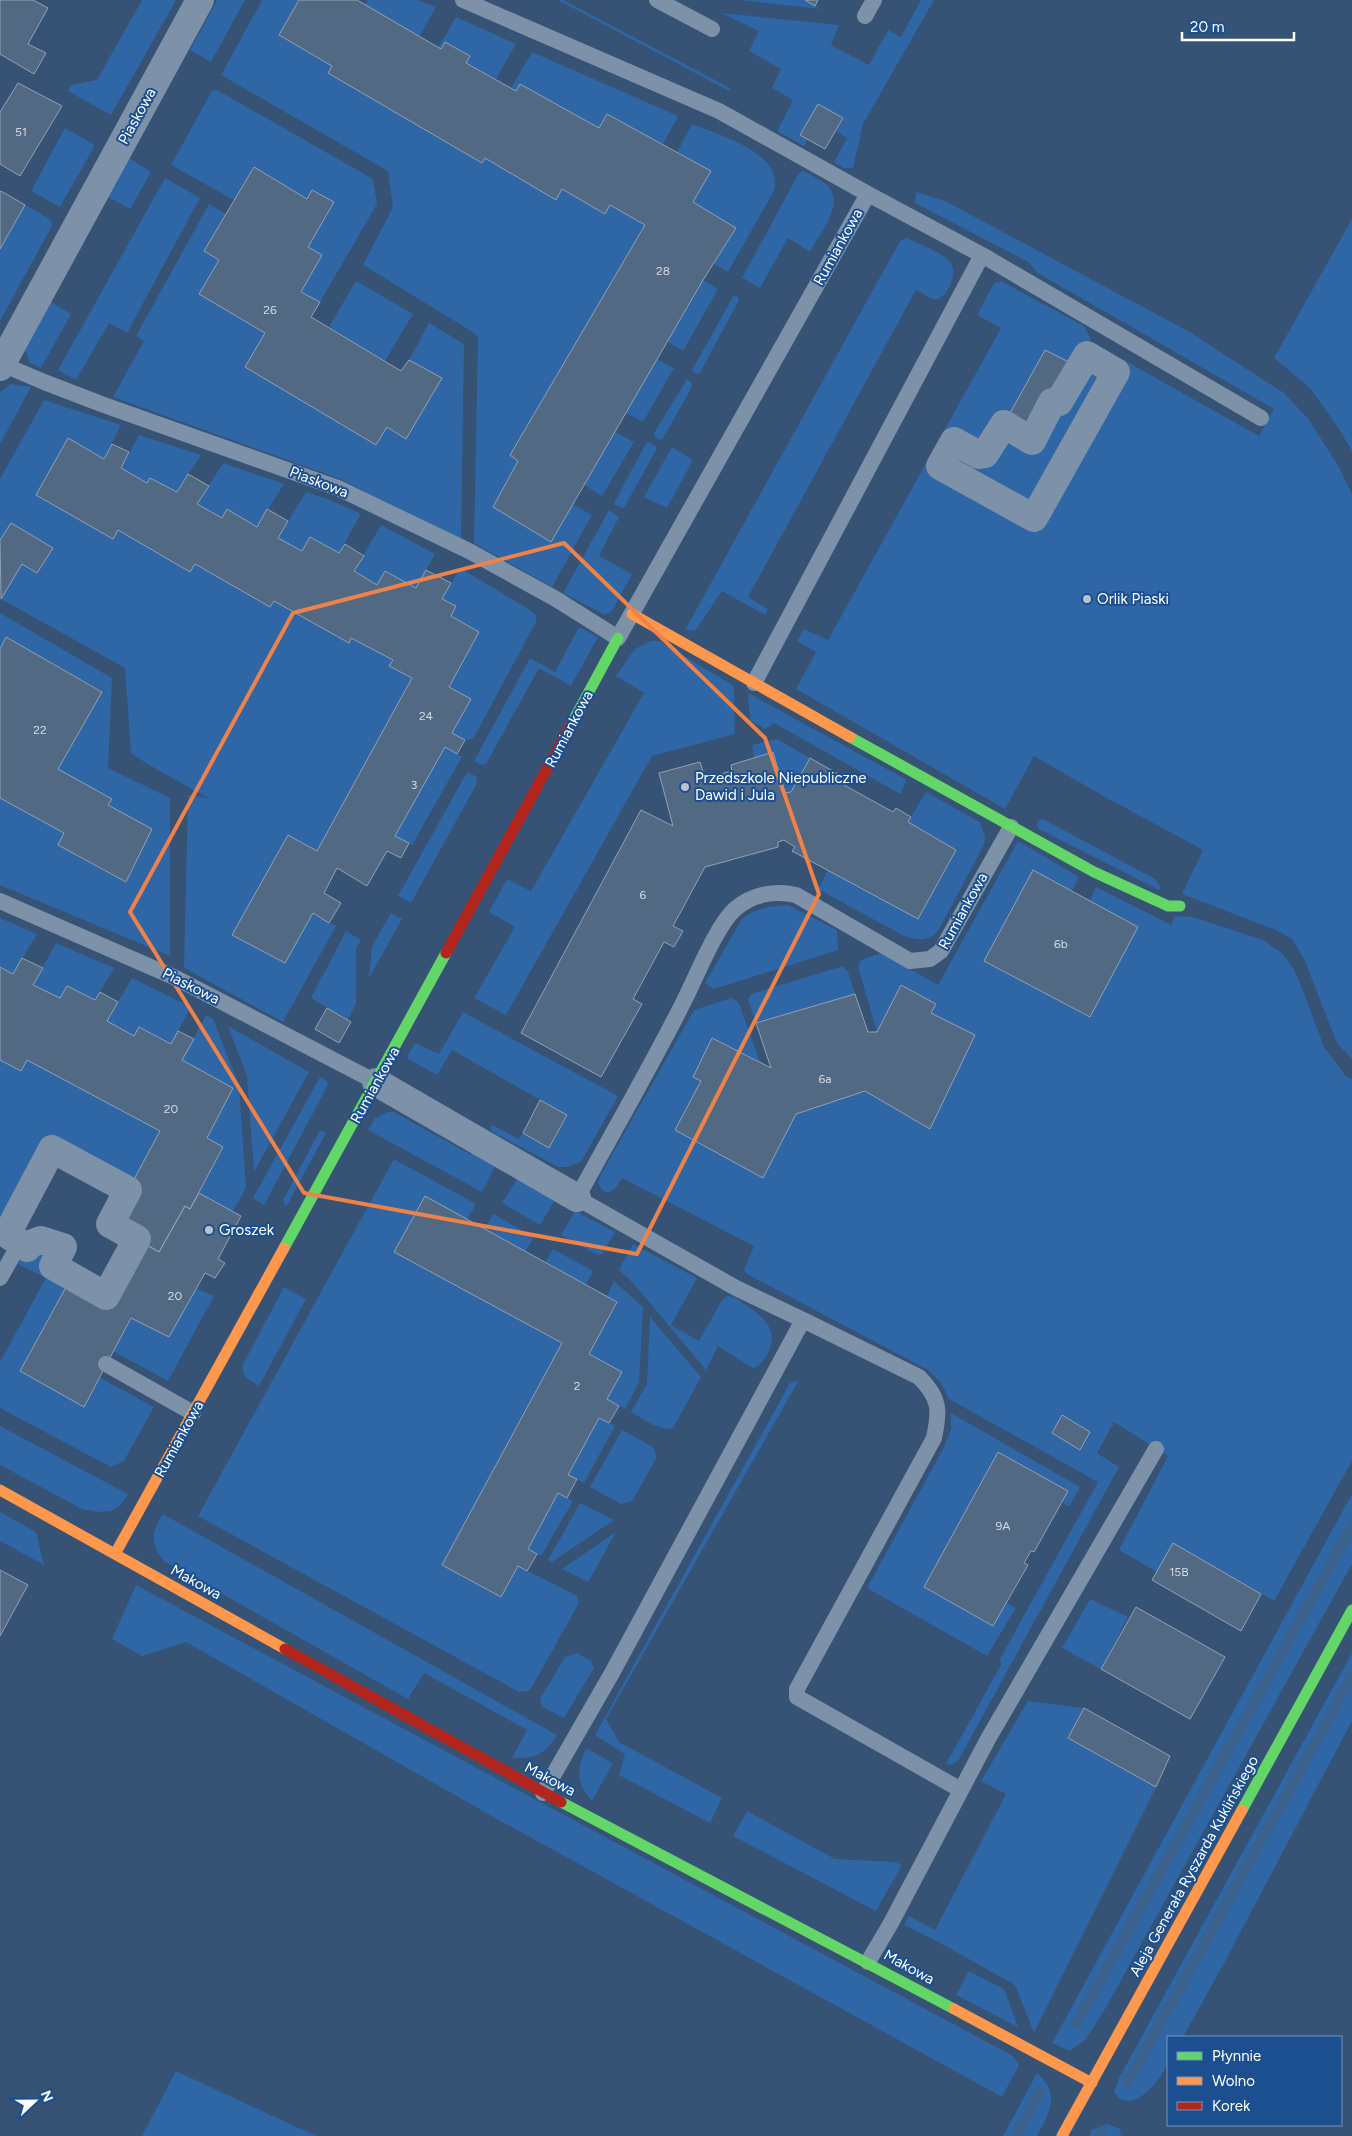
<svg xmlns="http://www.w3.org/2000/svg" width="1352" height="2136" font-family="Figtree,sans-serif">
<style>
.green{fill:#2f66a5}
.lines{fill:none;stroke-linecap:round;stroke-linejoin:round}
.stream{stroke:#3b618d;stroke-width:11}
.building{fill:#526984;stroke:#92a2b6}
.lane{stroke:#7d92a8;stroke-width:16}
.street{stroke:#7d92a8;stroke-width:28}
.fast{stroke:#63d668;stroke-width:11}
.slow{stroke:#ff974d;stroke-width:11}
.jam{stroke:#b3261e;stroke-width:11}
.marked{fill:none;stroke:#ee8249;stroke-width:4;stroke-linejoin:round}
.poi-dot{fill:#b9c2ce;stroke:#1b4f8f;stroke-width:2}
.labels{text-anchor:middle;stroke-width:4;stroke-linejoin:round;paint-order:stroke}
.number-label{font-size:12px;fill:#d4dae0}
.street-label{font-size:15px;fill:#fff;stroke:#1b4f8f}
.poi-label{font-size:15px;fill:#fff;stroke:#1b4f8f;text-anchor:start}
</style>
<rect width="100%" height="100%" fill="#365274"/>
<path class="green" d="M142 0H176L111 115 68 91 71 85 97 80Z
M217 0H245L211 62 190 50Z
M262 0H299L279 35 332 66 328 73 482 163 485 158 556 200 562 189 605 214 610 205 645 225 510 454 572 504 592 515 552 587 474 543 478 337 471 331 363 265 393 207 388 171 221 75Z
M368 0H418L436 7 419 37 365 5Z
M558 0H563L730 88 729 91Z
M740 0H805L821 9Z
M921 0H934L863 124 853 168H843L834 162 847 138 836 131 843 118 818 104 800 135 808 139 804 146 777 131 793 100 772 88 781 69 749 51 759 31 721 13 839 25 831 45 869 65 888 30 901 37Z
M456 17 516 44 496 79 466 63 470 56 445 42 441 49 438 48Z
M532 52 678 116 663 144 607 114 599 128 521 84 516 91 511 88Z
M217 90 373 179 377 204 320 302 301 292 322 255 308 247 334 202 312 190 307 199 254 167 234 200 171 165 212 91Z
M692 124C720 135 784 153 774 191L728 272 713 263 735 228 693 202 711 171 677 152Z
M65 128 93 144 94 147 60 207 31 191Z
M129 158 151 172 130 209 108 197Z
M802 171C808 172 814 177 820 180 851 197 822 230 810 252L788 238 760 288 742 278 799 173Z
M165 178 200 198 127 333 109 323 76 380 58 370Z
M916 192 945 201 1188 331 1284 393 1309 420 1339 467 1352 494V1059L1337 1043 1304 959 1292 939 1276 930 1182 894 1203 850 1105 797 1034 756 1005 809 796 689 816 652 797 641 804 629 828 640 1001 328 977 315 994 283 1001 281 1084 326 1091 339 1087 355 1116 371 1122 359 1259 436 1274 409 1036 272 1030 263 915 203Z
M24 204 51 220 52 226 0 321V245Z
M209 204 226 214 204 251 219 260 199 294 265 333 376 444 387 427 406 439 441 378 409 360 429 323 464 344 461 540 340 479 113 397 144 341 136 336Z
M1352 219V451L1339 429 1310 388 1274 358Z
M907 238C919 244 944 253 951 263 958 273 947 302 933 299 927 297 921 292 916 290L748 597 768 609 765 615 722 591 695 631 685 630 900 241Z
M703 280 718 289 683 351 667 341Z
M356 281 413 314 385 361 329 327Z
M734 295 737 296 739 300 700 373 695 374 692 370Z
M51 302 71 314 41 368 30 363 25 350Z
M657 359 674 368 643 422 626 413Z
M687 379 691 382 692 387 663 438 660 440 655 437 654 433Z
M11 384 31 387 0 444V392Z
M44 400 121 425 104 459 68 438 36 495 113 538 118 530 190 571 195 564 270 607 274 601 349 643 351 638 393 660 390 666 412 678 317 851 287 836 233 935 285 963 313 913 336 926 283 1022 184 968 188 795 208 798 149 765 131 753 125 668 1 599 22 564 37 573 52 548 11 523 0 540V479Z
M615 432 634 442 602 496 584 485Z
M139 435 201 455 177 492 150 478 147 483 121 468Z
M649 442 656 446V450L625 506 623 508 615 505 614 503 646 443Z
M672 447 693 460 667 508 644 497Z
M223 463 284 484 257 527 227 509 222 518 197 504Z
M306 492 330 500 361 514 339 553 310 537 302 551 278 538Z
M609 510 619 517 599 556 632 574 612 611 605 615 563 593Z
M381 525 435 554 416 588 386 571 377 585 354 571Z
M460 568 530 610 536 615V622L473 739 465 740 452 733 471 699 449 687 479 632 451 616 456 606 442 599Z
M0 613 112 678 108 768 170 798V956L0 885V798L64 833 58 845 125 882 152 829 108 805 111 799 58 769 102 691 7 638 0 649Z
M581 628 598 637 571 686 539 668 486 764 482 765 474 761 530 658 555 672 578 629Z
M651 641H659L734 686 735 734 652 756 506 1015 474 998 515 927 489 912 507 879 531 891 644 693 616 676 635 649Z
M748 693 907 780 900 794 774 723 765 729 750 720Z
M777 739 810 758 791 792 785 793 773 752 754 758 752 745Z
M445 747 462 757 412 845 395 836Z
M467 772 477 777 476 785 411 903 398 896Z
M926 792 980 822 985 837 984 845 938 931C927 943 916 940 902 935L818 889 828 870 918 919 956 850 908 822Z
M1043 819 1155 879 1161 888 1159 890 1039 829 1037 824 1039 820Z
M1018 841 1079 877 1072 891 1033 871 985 961 1089 1017 1138 927 1090 901 1096 887 1171 925 1175 916 1193 917 1263 940 1283 954 1293 968 1300 983 1324 1047 1346 1076 1352 1079V1461L1274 1601 1173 1544 1157 1572 1119 1550 1168 1456 1114 1422 1097 1453 1119 1467 958 1761 951 1765 946 1764 1001 1665 1000 1659 1098 1482 949 1399 941 1383 928 1370 747 1274 744 1270 754 1246 622 1178 615 1189 607 1193 601 1189 598 1183 601 1174 694 1010 732 998 739 1003 760 1062 712 1038 693 1077 701 1081 763 1178 796 1114 865 1091 930 1129 931 1013 935 1004 901 985 877 1032 858 967 861 960 882 953 938 985Z
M788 905 837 930 838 950 714 989 705 983 742 919C756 908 771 906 788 905Z
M391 913 402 919 369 978 372 946Z
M0 918 37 934 13 974 0 967Z
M346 931 361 940 356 948V1003L348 1020 311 998Z
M56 943 114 968 95 1000 67 986 60 998 33 985Z
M843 966 848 972 855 994 756 1023 748 1000 751 994Z
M132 978 191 1007 171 1044 140 1027 134 1036 107 1021Z
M463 1012 618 1096 581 1162 567 1167H558L491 1131 490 1127 492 1125 519 1139 523 1133 549 1148 567 1115 452 1050 437 1075 408 1059 407 1056 415 1043 439 1054Z
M206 1015 213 1019 239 1085 246 1188 232 1212 199 1193 223 1147 207 1138 233 1088 182 1060Z
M228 1026 309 1072 254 1172 247 1076Z
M0 1060H27L160 1131 128 1190 52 1149 0 1247Z
M320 1077 327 1081 328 1085 264 1205 253 1198Z
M388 1112H394L470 1154 482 1149 499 1159 482 1192 368 1130 375 1118Z
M320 1130 326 1133 286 1207 283 1200Z
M394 1159 476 1204 467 1220 425 1197 394 1252 562 1343 442 1565 501 1597 518 1566 577 1596 579 1603 532 1687 528 1691 519 1692 198 1516Z
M518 1178 555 1200 540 1225 502 1203Z
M575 1211 615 1232 602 1254 598 1255 561 1235Z
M493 1214 534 1237 525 1252 485 1229Z
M30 1244 71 1278 20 1371 84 1406 99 1377 154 1407 124 1461 111 1467 0 1408V1362L46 1278 18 1264Z
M633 1244 697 1278 671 1325 699 1341 721 1302 725 1297C733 1294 739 1300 745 1305 764 1316 780 1331 767 1355 763 1361 760 1366 753 1368L718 1346 706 1370 634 1284 619 1270Z
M553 1249 593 1271 586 1285 545 1263Z
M614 1281 643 1307 639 1382 625 1409 607 1399 622 1372 589 1354 617 1303 607 1296Z
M284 1287 306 1299 259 1386 244 1376 242 1366Z
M196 1288 214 1296 168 1381 113 1351 131 1318Z
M650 1317 701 1377 673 1428C660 1432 642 1418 631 1412L647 1384Z
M799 1380 606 1719 619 1742 722 1798 710 1823 619 1775 625 1754 595 1735 790 1383Z
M951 1413 1080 1487 1069 1507 1062 1502 1068 1491 998 1452 924 1587 993 1626 1007 1603 1016 1608 987 1656 867 1588 943 1449 951 1430Z
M599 1418 615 1426 584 1483 568 1475Z
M0 1426 128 1494 121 1505 111 1511 99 1512 82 1509 0 1465Z
M622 1430 653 1447 657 1457 632 1501 621 1504 590 1487Z
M558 1493 573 1501 541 1556 528 1549Z
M1352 1494V1564L1105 2009 1086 2039 1070 2051 1052 2043Z
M580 1503 614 1520 552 1562 548 1560Z
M0 1512 36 1532 44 1565 0 1541Z
M163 1514 557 1735C544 1755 536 1759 512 1758L527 1730 424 1673 408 1699 164 1561C150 1544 151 1531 163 1514Z
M616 1532 589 1581H586L562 1569Z
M136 1585 1013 2056 1019 2065 1002 2097 497 1819 186 1642 142 1656 112 1639Z
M1090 1599 1128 1617 1101 1669 1062 1648Z
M577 1653 591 1661 594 1668 564 1718 542 1707 540 1699 565 1657Z
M1352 1653V1721L1222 1967 1183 2037H1168C1168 2045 1170 2057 1167 2064 1161 2081 1130 2118 1114 2092L1120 2076Z
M1028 1701 1084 1708 1068 1738 1156 1787 1034 2033 1015 1985 931 1938 904 1925 909 1916 935 1930 1006 1794 981 1781Z
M586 1748 613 1763 592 1801C575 1783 577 1769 586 1748Z
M747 1811 835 1859 895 1862 902 1865 876 1911 733 1836Z
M969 1971 1004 1989 1018 2027 956 1995Z
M176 2071 316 2136H142Z
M1037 2073C1061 2093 1050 2113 1037 2136H1003Z
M1107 2124 1120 2129 1121 2136H1089L1092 2130Z"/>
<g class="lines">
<path class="stream" d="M1076 2024 1352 1526
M1128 2082 1352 1676
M1015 2136 1039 2093
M1099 2136 1102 2131"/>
</g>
<path class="building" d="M0 0H33L48 8 28 44 46 53 34 74 0 54Z
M299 0H357L441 49 445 42 470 56 466 63 516 91 520 84 599 128 607 114 711 171 693 202 736 228 703 280 551 542 493 507 518 461 510 455 645 225 610 205 605 214 562 189 556 200 485 158 482 163 328 73 332 66 279 35Z
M805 0H818L815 6Z
M18 83 62 106 20 176 0 164V112Z
M818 104 843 118 825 149 800 135Z
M254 167 307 199 312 190 334 202 308 247 322 255 301 292 320 302 311 317 401 371 409 360 442 378 406 439 387 427 376 445 245 367 265 333 199 294 219 260 204 251Z
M1 191 25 205 0 249V192Z
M1045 350 1073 364 1032 441 1004 424Z
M68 438 104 459 112 444 129 452 121 468 147 483 150 478 177 492 188 474 209 486 197 504 222 518 227 509 257 527 267 509 288 521 278 538 302 551 310 537 339 553 345 544 364 556 354 571 377 585 385 571 416 588 426 570 451 583 442 599 456 606 451 616 479 632 449 687 471 699 452 733 465 740 457 754 445 747 395 836 409 843 401 858 387 851 367 886 337 868 324 893 341 903 329 923 313 913 285 963 232 935 288 835 317 851 412 678 389 666 393 660 351 638 349 643 274 601 270 607 195 564 190 572 118 530 113 539 36 495Z
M11 523 53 548 37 573 22 564 1 599 0 540Z
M6 637 102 692 58 769 112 799 108 805 152 829 126 882 58 845 64 833 0 798V649Z
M773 752 785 793 791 792 810 758 847 779 844 785 893 812 896 808 911 817 908 822 956 850 918 919 792 851 795 847 784 840 778 842V847L705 867 673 926 683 931 674 947 664 942 633 999 642 1004 601 1077 521 1033 641 810 673 826 659 773 700 762 705 778 732 771 731 765Z
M1033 870 1138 927 1090 1017 984 961Z
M22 958 43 968 33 985 60 998 67 986 95 1000 100 992 118 1002 107 1021 134 1036 139 1027 171 1044 178 1031 194 1039 182 1060 233 1088 207 1138 223 1147 190 1209 185 1206 159 1252 110 1224 160 1131 27 1060 21 1071 0 1060V967L13 974Z
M901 985 936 1004 931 1013 975 1035 930 1129 865 1091 796 1114 763 1178 675 1130 701 1081 693 1077 712 1038 771 1068 756 1023 855 994 868 1032H877Z
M327 1008 351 1022 339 1043 315 1029Z
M540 1100 567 1115 549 1148 523 1133Z
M199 1193 241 1216 218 1259 225 1263 215 1278 205 1273 169 1337 131 1318 84 1407 20 1371 71 1278 106 1296 137 1239 159 1252 185 1206 190 1209Z
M425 1196 617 1302 589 1354 622 1372 607 1399 619 1406 609 1423 599 1418 568 1475 577 1479 567 1498 558 1493 528 1549 537 1554 527 1571 518 1566 501 1597 442 1565 562 1343 394 1252Z
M1062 1415 1090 1432 1080 1450 1052 1433Z
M998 1452 1068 1491 1034 1552 1031 1551 1024 1563 1028 1565 993 1626 924 1587Z
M1173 1543 1261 1594 1241 1631 1152 1580Z
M0 1570 28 1585 0 1636Z
M1136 1607 1225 1657 1190 1719 1101 1669Z
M1084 1708 1170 1756 1156 1787 1068 1738Z"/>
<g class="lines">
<path class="lane" d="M657 0 712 29
M865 16 874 0
M982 255 1261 418
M2 364 44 382 104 405 338 488 469 551 556 599 618 638 868 194 719 111 463 0
M754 683 982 255 868 194
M0 901 176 978 376 1082
M0 1278 20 1243
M803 1320 919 1377C940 1398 940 1410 934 1438L797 1689V1697L961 1790
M106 1364 193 1413
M543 1793 612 1673 803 1320 736 1288 577 1198C612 1134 649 1070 682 1005 695 980 716 926 735 909 752 894 775 890 796 895L910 961 930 959 941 951 1011 827
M868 1962 891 1923 988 1739 1156 1449"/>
<path class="street" d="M1087 355 1116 372 1034 518 940 466 954 441 979 455 985 454 1004 424 1032 441 1052 402H1059Z
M0 367 200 0
M376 1082 577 1198
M52 1149 128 1190 110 1224 137 1239 106 1296 53 1266 63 1247 41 1240 30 1244 27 1248 7 1234Z"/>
<path class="fast" d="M572 723 618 638
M850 737 1094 872 1168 906H1180
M284 1248 446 953
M561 1802 954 2009
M1242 1810 1352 1610"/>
<path class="slow" d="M632 614 850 737
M0 1490 285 1649
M115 1554 284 1248
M954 2009 1092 2083
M1062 2136 1242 1810"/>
<path class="jam" d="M446 953 572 723
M285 1649 561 1802"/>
</g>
<path class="marked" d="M564 543 765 738 819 894 637 1254 304 1193 130 912 293 613Z"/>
<g class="poi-dot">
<circle cx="1087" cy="599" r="5"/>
<circle cx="685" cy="787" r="5"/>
<circle cx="209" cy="1230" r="5"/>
</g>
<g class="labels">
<g class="number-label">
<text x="21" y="136">51</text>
<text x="663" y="275">28</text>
<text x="270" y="314">26</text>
<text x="426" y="720">24</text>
<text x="40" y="734">22</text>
<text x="414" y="789">3</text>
<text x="643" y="899">6</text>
<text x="1061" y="948">6b</text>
<text x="825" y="1083">6a</text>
<text x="171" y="1113">20</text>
<text x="175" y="1300">20</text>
<text x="577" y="1390">2</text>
<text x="1003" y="1530">9A</text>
<text x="1179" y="1576">15B</text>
</g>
<g class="street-label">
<text transform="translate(137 116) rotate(-61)" y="5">Piaskowa</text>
<text transform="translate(838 247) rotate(-61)" y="5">Rumiankowa</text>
<text transform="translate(319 482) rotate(21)" y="5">Piaskowa</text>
<text transform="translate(569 729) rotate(-62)" y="5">Rumiankowa</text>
<text transform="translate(963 911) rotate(-61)" y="5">Rumiankowa</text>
<text transform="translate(191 986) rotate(27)" y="5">Piaskowa</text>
<text transform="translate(375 1085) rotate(-61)" y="5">Rumiankowa</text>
<text transform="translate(179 1439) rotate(-61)" y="5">Rumiankowa</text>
<text transform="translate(196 1582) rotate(29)" y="5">Makowa</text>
<text transform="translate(550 1779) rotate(28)" y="5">Makowa</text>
<text transform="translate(1194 1866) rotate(-61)" y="5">Aleja Generała Ryszarda Kuklińskiego</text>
<text transform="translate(909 1967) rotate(29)" y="5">Makowa</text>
</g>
<g class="poi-label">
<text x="1097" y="604">Orlik Piaski</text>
<text x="695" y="783">Przedszkole Niepubliczne<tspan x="695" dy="17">Dawid i Jula</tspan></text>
<text x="219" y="1235">Groszek</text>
</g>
</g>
<rect x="1167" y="2036" width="175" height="90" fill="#1b4f8f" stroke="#7695bc"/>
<rect x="1177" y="2052" width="25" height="8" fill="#63d668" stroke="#7695bc"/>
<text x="1212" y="2061" font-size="15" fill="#ffffff">Płynnie</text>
<rect x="1177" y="2077" width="25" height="8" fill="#ff974d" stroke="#7695bc"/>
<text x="1212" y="2086" font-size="15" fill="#ffffff">Wolno</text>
<rect x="1177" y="2102" width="25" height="8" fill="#b3261e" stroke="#7695bc"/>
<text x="1212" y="2111" font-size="15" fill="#ffffff">Korek</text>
<g transform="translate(35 2101) rotate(68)" stroke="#1b4f8f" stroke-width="4" paint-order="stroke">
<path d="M0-4L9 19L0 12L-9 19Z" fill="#ffffff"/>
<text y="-8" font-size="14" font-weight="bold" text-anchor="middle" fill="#ffffff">N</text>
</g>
<path d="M1182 32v8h112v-8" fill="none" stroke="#ffffff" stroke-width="2.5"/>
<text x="1190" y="32" font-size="15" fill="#ffffff" stroke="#1b4f8f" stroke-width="4" paint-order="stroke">20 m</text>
</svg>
